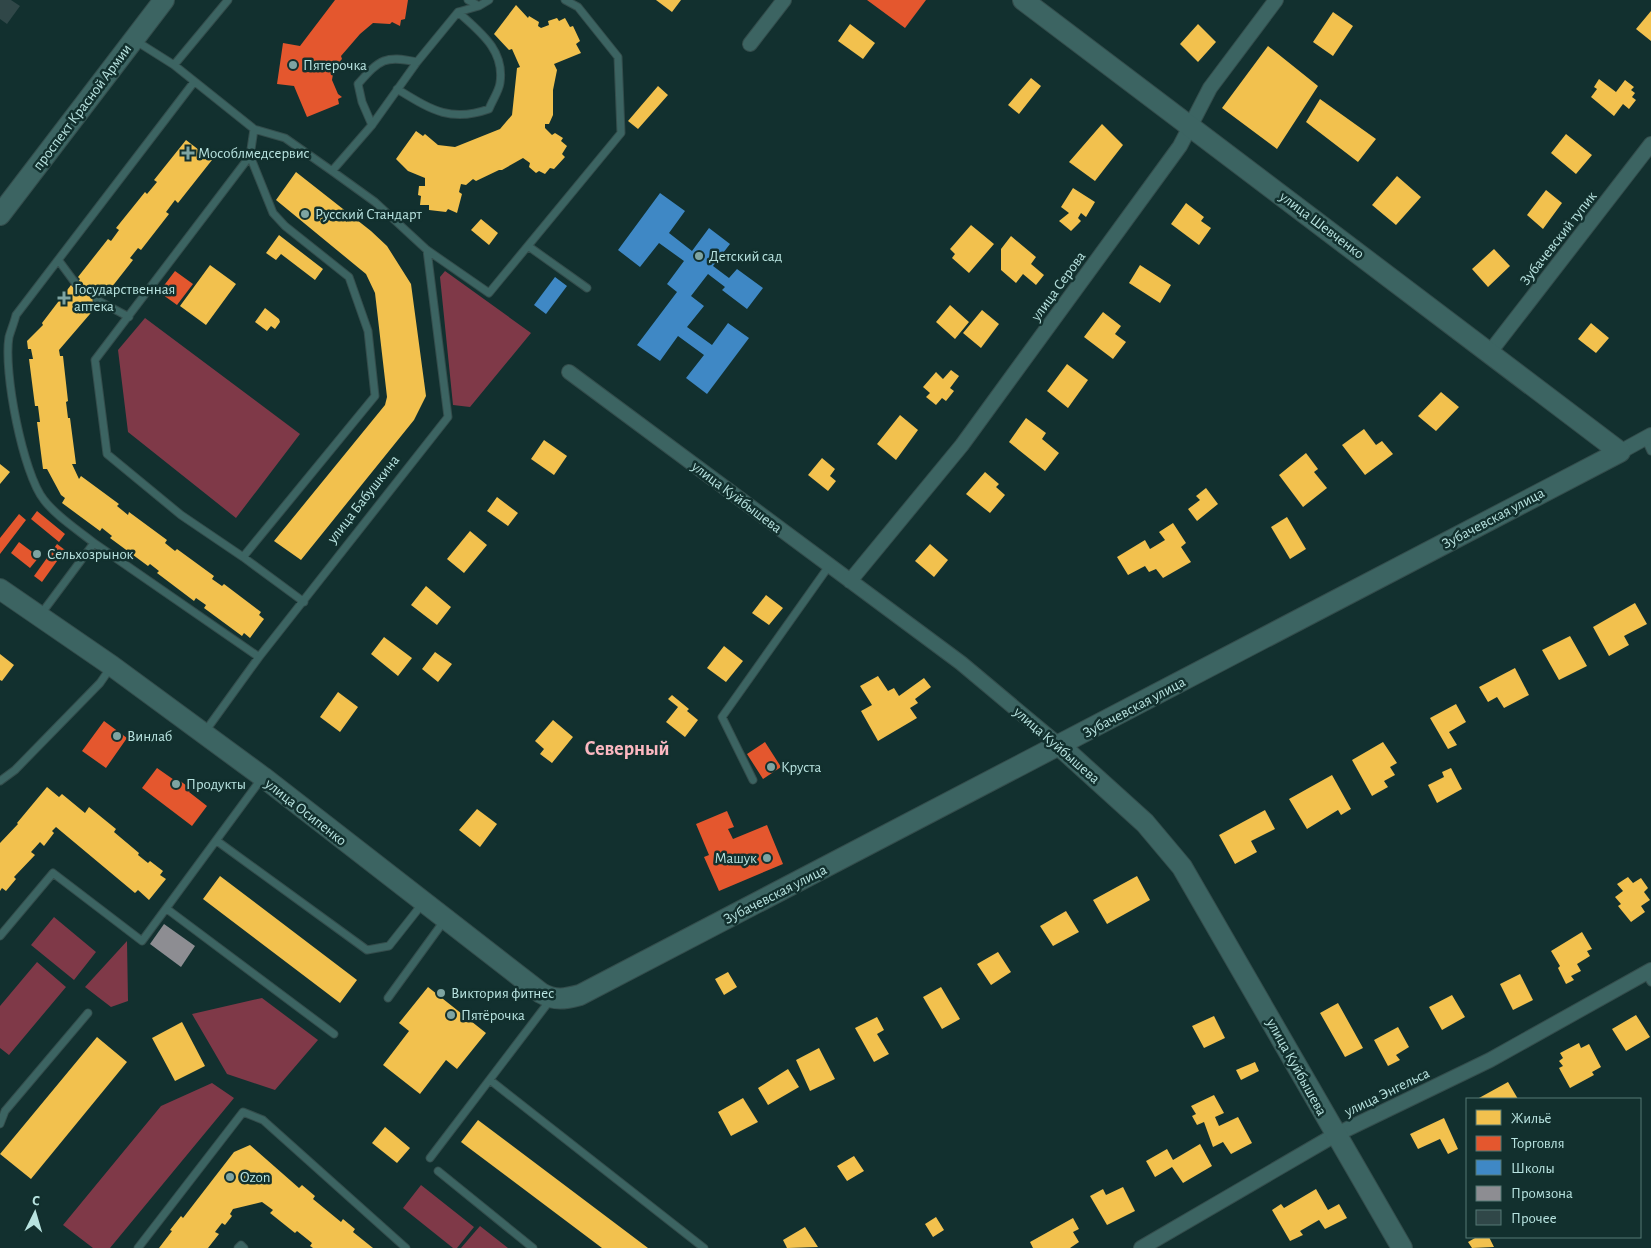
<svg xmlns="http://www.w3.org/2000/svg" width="1651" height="1248" font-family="'Alegreya Sans',sans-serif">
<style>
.green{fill:#7f3948}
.homes{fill:#f2c14e}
.shops{fill:#e4572e}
.schools{fill:#3f88c5}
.industry{fill:#8d8d92}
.building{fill:#304748}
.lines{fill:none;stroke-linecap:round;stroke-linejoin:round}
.lane-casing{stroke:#344d4c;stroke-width:9}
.street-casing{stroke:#344d4c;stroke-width:16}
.secondary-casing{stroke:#344d4c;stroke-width:22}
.lane{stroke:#3c6462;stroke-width:7}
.street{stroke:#3c6462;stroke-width:14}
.secondary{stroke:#3c6462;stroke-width:20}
.poi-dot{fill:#7ea4a2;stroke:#12302e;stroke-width:2}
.labels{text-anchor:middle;stroke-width:5;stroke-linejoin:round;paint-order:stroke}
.poi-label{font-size:15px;fill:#b8e3e0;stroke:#12302e;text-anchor:start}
.street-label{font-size:15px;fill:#b8e3e0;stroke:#12302e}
.district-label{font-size:20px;font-weight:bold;fill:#fcb8c1;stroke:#12302e}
</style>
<rect width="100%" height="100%" fill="#12302f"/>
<path class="green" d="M445 271 531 333 470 407 453 405 440 277Z
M145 318 300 434 236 518 128 432 118 350Z
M54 917 96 952 74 980 31 945Z
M127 941 128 1001 111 1007 85 987Z
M37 962 66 987 9 1055 0 1048V1006Z
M262 998 318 1040 275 1090 227 1074 192 1014Z
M212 1083 234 1098 110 1248H93L63 1225 161 1106Z
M421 1185 474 1227 457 1248H453L403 1208Z
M480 1226 508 1248H461Z"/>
<path class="homes" d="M656 0H681L672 12Z
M516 5 528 18 529 16 539 22 538 26 541 28 549 25 548 21 557 18 559 21 565 18 570 27 573 26 580 41 576 44 581 53 554 64 557 70 553 90V115L549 124H545V128L552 135 555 133 563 138 561 141 567 146 562 154 565 157 554 169 550 168 545 174 539 171 536 173 529 167 530 163 523 158 502 170H499L476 181 473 179 466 185 461 184 459 192 462 194 457 213 448 209 446 212 429 210V205H420L421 196 418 195 419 186H425V178L408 171 396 159 416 131 423 136 425 134 438 145 455 147 500 129 512 115 517 68 520 67 512 49 509 50 494 34Z
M1651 11V41L1636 29Z
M1333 12 1353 26 1333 56 1313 42Z
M850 24 875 43 863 59 838 41Z
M1198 24 1216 42 1198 62 1180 44Z
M1268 46 1318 86 1277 149 1222 108Z
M1031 78 1041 86 1019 114 1008 105Z
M1599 79 1616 92 1625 80 1634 87 1631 90 1635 93 1632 97 1636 100 1629 109 1623 104 1614 116 1591 97 1597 89 1594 87Z
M658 86 668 95 638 129 628 121Z
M1320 99 1376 139 1358 162 1306 122Z
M1102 124 1123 145 1095 181 1069 162Z
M1566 134 1592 155 1576 174 1551 153Z
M186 140 212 160 178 203 175 200 166 212 169 214 141 250 138 248 130 258 133 260 104 297 101 295 93 305 96 307 59 350 60 356H63L68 401 66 402 68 418H70L76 464H72L79 479 81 476 119 504 117 506 128 515 129 512 167 540 165 543 175 551 177 549 214 576 212 579 222 586 224 584 261 612 259 615 264 619 250 638 244 633 242 636 204 608 206 605 196 598 194 601 157 573 159 571 150 564 148 566 110 538 112 536 102 528 100 531 62 503 65 498 61 495 47 469H43L37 422H40L38 406H35L29 359H33L31 349H28L27 341 43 325 42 323 71 285 74 287 80 279 78 277 108 239 111 241 119 230 116 228 145 192 147 194 157 182 154 180Z
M296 172 371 231 387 246 411 284 426 396 414 420 301 560 274 541 385 405 387 397 375 293 366 274 276 200Z
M1397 176 1421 197 1396 225 1372 205Z
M1073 188 1095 202 1086 217 1081 213 1078 218 1081 221 1071 231 1059 221 1069 213 1061 207Z
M1546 190 1562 203 1543 229 1527 215Z
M1186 203 1204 217 1201 221 1211 228 1199 245 1171 224Z
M481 219 498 233 489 245 471 230Z
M971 225 994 244 969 273 952 258 955 254 950 249Z
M279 235 323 269 315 280 281 254 276 260 266 253Z
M1011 236 1036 257 1031 264 1044 275 1036 285 1023 274 1016 283 1001 270V249Z
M1494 249 1510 266 1488 287 1472 269Z
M210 265 236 284 206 325 180 306Z
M1140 265 1171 285 1160 303 1129 283Z
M950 305 969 322 955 339 936 322Z
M265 308 279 319 280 322 275 329 271 326 267 331 255 322Z
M982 310 999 324 981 348 963 333Z
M1103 312 1121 326 1115 334 1126 342 1113 359 1084 337Z
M1591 323 1609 338 1596 353 1578 339Z
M1067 364 1088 380 1068 408 1047 391Z
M951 370 959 376 950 388 954 391 946 401 942 398 936 405 926 397 930 393 923 387 936 372 943 379Z
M1441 392 1459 407 1436 431 1418 416Z
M900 415 918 430 896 460 877 444Z
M1026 418 1046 433 1042 439 1059 453 1045 471 1009 442Z
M1364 429 1376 445 1382 441 1393 454 1365 475 1342 445Z
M544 440 567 456 554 475 531 459Z
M1306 453 1318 469 1314 472 1327 488 1303 507 1279 475Z
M822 458 835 469 830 476 836 481 828 491 808 475Z
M0 464 10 472 0 484Z
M985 472 999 484 996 487 1005 495 990 513 966 494Z
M1206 488 1218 504 1197 521 1188 509 1200 500 1196 496Z
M497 497 518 513 508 526 487 511Z
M1287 517 1306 549 1290 559 1271 527Z
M1173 523 1186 543 1181 547 1191 562 1163 578 1156 569 1149 572 1145 566 1128 575 1117 557 1145 540 1150 549 1165 540 1159 532Z
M470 531 487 545 464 573 447 559Z
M930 544 948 560 934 577 915 561Z
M426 586 451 607 437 625 411 605Z
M766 595 783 608 769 625 752 613Z
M1635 603 1647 624 1624 636 1629 645 1609 656 1593 627Z
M1570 636 1587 666 1559 680 1542 650Z
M384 637 412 658 398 676 371 654Z
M724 646 743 661 726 682 707 668Z
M435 652 452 664 438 682 422 669Z
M0 654 14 665 2 681 0 680Z
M1515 668 1529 695 1504 708 1497 697 1488 702 1479 687Z
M878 676 888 691 894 688 899 696 924 678 931 687 915 699 918 703 910 708 917 718 878 741 861 711 872 705 860 686Z
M338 692 358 707 340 732 320 717Z
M672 695 689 709 687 711 698 720 685 737 666 722 678 707 668 699Z
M1456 704 1466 722 1449 732 1457 745 1448 749 1430 718Z
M553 720 573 737 552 763 540 754 544 749 535 741Z
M1383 742 1397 763 1390 767 1395 775 1384 781 1388 787 1372 796 1352 760Z
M1451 768 1462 789 1437 803 1428 785 1444 777 1442 772Z
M1332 775 1351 809 1341 815 1338 810 1307 829 1289 799Z
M47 787 59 797 62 794 85 813 89 807 116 829 114 832 139 853 138 855 148 863 150 861 163 871 160 875 166 879 149 900 138 890 135 893 56 827 52 831 54 833 44 846 40 842 31 852 35 855 14 877 16 879 6 891 2 888 0 891V843L18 824 17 823Z
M477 809 497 824 480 847 459 830Z
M1265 810 1275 829 1251 841 1257 852 1235 864 1219 835Z
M220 876 357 980 340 1003 203 899Z
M1137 876 1150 900 1107 924 1093 900Z
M1628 877 1633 883 1641 878 1648 888 1644 892 1650 900 1641 906 1645 912 1631 922 1618 906 1621 904 1615 897 1623 891 1617 884Z
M1066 911 1079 932 1053 946 1040 926Z
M1582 932 1592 949 1587 951 1590 956 1577 964 1581 971 1571 976 1574 980 1566 984 1558 968 1560 966 1551 951Z
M998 952 1011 972 991 985 977 964Z
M728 972 737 987 724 995 715 979Z
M1520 974 1533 1000 1513 1010 1500 984Z
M428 987 486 1033 457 1069 446 1060 420 1094 383 1065 409 1031 399 1023Z
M941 987 960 1019 942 1029 923 997Z
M1452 995 1465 1017 1442 1030 1429 1007Z
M1338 1003 1363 1048 1345 1057 1320 1013Z
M1636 1015 1650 1037 1626 1051 1612 1029Z
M1214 1016 1225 1038 1204 1048 1192 1026Z
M877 1017 884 1030 877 1034 889 1054 874 1062 855 1028Z
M182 1022 205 1066 175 1081 152 1038Z
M1398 1027 1409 1047 1396 1055 1400 1060 1388 1066 1374 1040Z
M97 1037 127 1062 31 1179 0 1154Z
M1579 1043 1581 1048 1589 1044 1601 1067 1592 1072 1594 1075 1570 1088 1559 1068 1563 1066 1559 1061 1563 1058 1560 1053Z
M819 1048 835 1079 810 1091 796 1060Z
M1255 1062 1259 1071 1241 1080 1236 1070Z
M788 1069 799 1087 768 1105 758 1088Z
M1508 1082 1518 1099H1480L1479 1098Z
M1214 1095 1224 1113 1215 1117 1219 1126 1238 1117 1252 1143 1231 1154 1223 1142 1213 1147 1204 1122 1197 1125 1192 1116 1196 1114 1191 1106Z
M743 1098 758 1122 731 1136 718 1112Z
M1444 1118 1458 1149 1448 1154 1440 1139 1418 1149 1410 1134Z
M478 1120 648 1248H602L461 1142Z
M385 1127 410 1148 397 1163 372 1143Z
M1200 1144 1212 1166 1183 1183 1172 1167 1155 1177 1146 1161 1167 1149 1173 1160Z
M250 1145 299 1188 302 1185 315 1196 313 1199 341 1222 343 1219 355 1229 353 1232 373 1248H313L310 1246 312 1243 297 1231 295 1233 270 1213 273 1210 262 1202 233 1209 230 1214 232 1216 225 1225 222 1223 215 1232 219 1234 208 1248H159L172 1231 170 1230 181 1216 183 1218 234 1152Z
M854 1156 864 1171 847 1181 837 1166Z
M1123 1187 1135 1211 1107 1225 1090 1196 1103 1189 1106 1195Z
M1316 1189 1328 1210 1339 1204 1347 1218 1325 1229 1319 1220 1300 1231 1303 1235 1290 1241 1272 1210 1281 1204 1284 1208Z
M936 1217 944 1230 933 1237 925 1224Z
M1073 1218 1079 1229 1073 1232 1079 1242 1070 1248H1033L1030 1242Z
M805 1227 818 1247 787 1248 783 1240Z
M1474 1237H1489L1494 1247 1472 1248 1468 1242 1475 1238Z"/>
<path class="shops" d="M335 0H408L405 19 401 20 400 26 392 22 390 24 373 23 360 34 341 56 342 59 334 68 332 80 338 94 342 97 338 99 339 104 307 117 294 86 277 84 283 43 300 46Z
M867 0H926L905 28Z
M175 271 193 284 177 305 159 292Z
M37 511 65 534 59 542 31 519Z
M19 514 26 520 0 554V538Z
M19 542 39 557 30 568 11 553Z
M57 544 65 550 42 582 34 576Z
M104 721 127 738 106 768 82 751Z
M765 742 781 767 763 779 747 754Z
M157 768 177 782 179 780 191 789 189 792 207 806 192 826 142 788Z
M727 811 734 827 728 829 733 839 767 825 783 864 719 891 704 857 709 855 696 824Z"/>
<path class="schools" d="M660 193 685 211 669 233 692 251 709 228 730 244 713 266 729 278 737 269 763 288 747 309 722 290 725 287 708 274 691 296 704 306 687 327 712 345 728 323 749 338 707 394 686 378 704 355 678 336 660 361 637 345 677 292 667 284 684 261 659 243 640 267 618 250Z
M555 277 567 286 546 314 534 305Z"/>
<path class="industry" d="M164 924 195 946 181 967 150 944Z"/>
<path class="building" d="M0 0H11L20 6 7 24 0 19Z"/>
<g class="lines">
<defs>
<path id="lane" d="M479 6 489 0
M136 41 174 65 254 129 285 138 332 171 375 202 427 250 489 293 621 133 618 57 578 7 565 0
M174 65 228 0
M397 89C430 109 450 123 489 109 492 101 499 91 500 83 505 50 480 32 458 12
M372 125 362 102 358 84C380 59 385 55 417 62
M250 156 95 360 107 454 181 515 243 557 375 396 368 331 349 277 285 226 273 213 250 156 254 129
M332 171 372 125 417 62 458 12 479 6 468 0
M528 246 587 288
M59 261 76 284
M97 300 129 317
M1645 438 1651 451
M94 543C78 530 57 517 44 500 23 474 3 371 9 337 11 330 14 323 16 315L194 82
M243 557 304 602
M41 614 94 543 259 657
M204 733 259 657 448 417 427 250
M753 780 722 717 829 566
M0 781 15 770 100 683 111 667
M217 841 367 950 389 946 423 903
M167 909 334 1034
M0 936 53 873 142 941 262 778
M1646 974 1651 982
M388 998 444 921
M490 1080 704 1248
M0 1124 5 1111 88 1013
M430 1158 551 999
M438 1171 533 1248
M138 1248 243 1112 263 1120 406 1248
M238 1248 241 1245 244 1248"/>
<path id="street" d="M750 44 784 0
M1490 352 1651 144
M569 372 961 663 1060 746
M1620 452 1651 435
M850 581 962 445 1180 146 1210 88 1276 0
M1141 1248 1335 1135 1490 1060 1651 970"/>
<path id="secondary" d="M0 215 164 0
M0 589 112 666 263 777 541 993C555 1001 565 999 580 995L1620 452 1023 0
M1060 746 1145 823 1182 867 1402 1248"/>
</defs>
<use href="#lane" class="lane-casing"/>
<use href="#street" class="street-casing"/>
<use href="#secondary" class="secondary-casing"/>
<use href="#lane" class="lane"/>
<use href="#street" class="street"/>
<use href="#secondary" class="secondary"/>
</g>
<g class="poi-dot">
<circle cx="293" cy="65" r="5"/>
<path d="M185.5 145.5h5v5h5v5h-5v5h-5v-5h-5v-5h5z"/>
<circle cx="305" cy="214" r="5"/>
<circle cx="699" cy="256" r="5"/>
<path d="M61.5 290.5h5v5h5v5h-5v5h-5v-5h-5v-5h5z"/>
<circle cx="37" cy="554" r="5"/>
<circle cx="117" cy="736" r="5"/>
<circle cx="771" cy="767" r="5"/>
<circle cx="176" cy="784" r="5"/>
<circle cx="767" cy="858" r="5"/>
<circle cx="441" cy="993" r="5"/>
<circle cx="451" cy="1015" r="5"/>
<circle cx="230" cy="1177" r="5"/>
</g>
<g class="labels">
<g class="poi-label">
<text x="303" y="70">Пятерочка</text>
<text x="198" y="158">Мособлмедсервис</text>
<text x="315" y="219">Русский Стандарт</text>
<text x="709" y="261">Детский сад</text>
<text x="74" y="294">Государственная<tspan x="74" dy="17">аптека</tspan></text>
<text x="47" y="559">Сельхозрынок</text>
<text x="127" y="741">Винлаб</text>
<text x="781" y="772">Круста</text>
<text x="186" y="789">Продукты</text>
<text x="757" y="863" text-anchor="end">Машук</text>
<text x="451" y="998">Виктория фитнес</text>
<text x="461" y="1020">Пятёрочка</text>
<text x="240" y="1182">Ozon</text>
</g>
<g class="street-label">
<text transform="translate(82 107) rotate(-53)" y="5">проспект Красной Армии</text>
<text transform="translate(1322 225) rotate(37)" y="5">улица Шевченко</text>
<text transform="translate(1558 238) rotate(-52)" y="5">Зубачевский тупик</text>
<text transform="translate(1058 286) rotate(-54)" y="5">улица Серова</text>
<text transform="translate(737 497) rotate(37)" y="5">улица Куйбышева</text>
<text transform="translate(363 499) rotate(-52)" y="5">улица Бабушкина</text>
<text transform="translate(1493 518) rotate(-28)" y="5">Зубачевская улица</text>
<text transform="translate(1134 707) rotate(-28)" y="5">Зубачевская улица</text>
<text transform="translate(1057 745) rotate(41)" y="5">улица Куйбышева</text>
<text transform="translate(306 812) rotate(38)" y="5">улица Осипенко</text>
<text transform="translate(775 894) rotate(-27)" y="5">Зубачевская улица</text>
<text transform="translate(1297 1067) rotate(61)" y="5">улица Куйбышева</text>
<text transform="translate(1387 1092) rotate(-26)" y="5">улица Энгельса</text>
</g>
<g class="district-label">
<text x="627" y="755">Северный</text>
</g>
</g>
<rect x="1466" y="1098" width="175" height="140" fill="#12302e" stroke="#547875"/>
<rect x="1476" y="1110" width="25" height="15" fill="#f2c14e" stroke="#547875"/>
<text x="1511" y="1123" font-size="15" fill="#b8e3e0">Жильё</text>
<rect x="1476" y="1136" width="25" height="15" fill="#e4572e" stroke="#547875"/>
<text x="1511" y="1148" font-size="15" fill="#b8e3e0">Торговля</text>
<rect x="1476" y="1160" width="25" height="15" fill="#3f88c5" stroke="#547875"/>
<text x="1511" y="1173" font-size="15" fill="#b8e3e0">Школы</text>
<rect x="1476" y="1186" width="25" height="15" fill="#8d8d92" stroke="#547875"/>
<text x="1511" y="1198" font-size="15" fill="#b8e3e0">Промзона</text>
<rect x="1476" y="1210" width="25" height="15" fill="#304748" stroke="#547875"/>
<text x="1511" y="1223" font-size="15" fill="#b8e3e0">Прочее</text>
<g transform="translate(35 1213) rotate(5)" stroke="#12302e" stroke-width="4" paint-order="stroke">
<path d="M0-4L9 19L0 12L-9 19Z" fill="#b8e3e0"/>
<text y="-8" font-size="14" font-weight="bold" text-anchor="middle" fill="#b8e3e0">С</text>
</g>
</svg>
